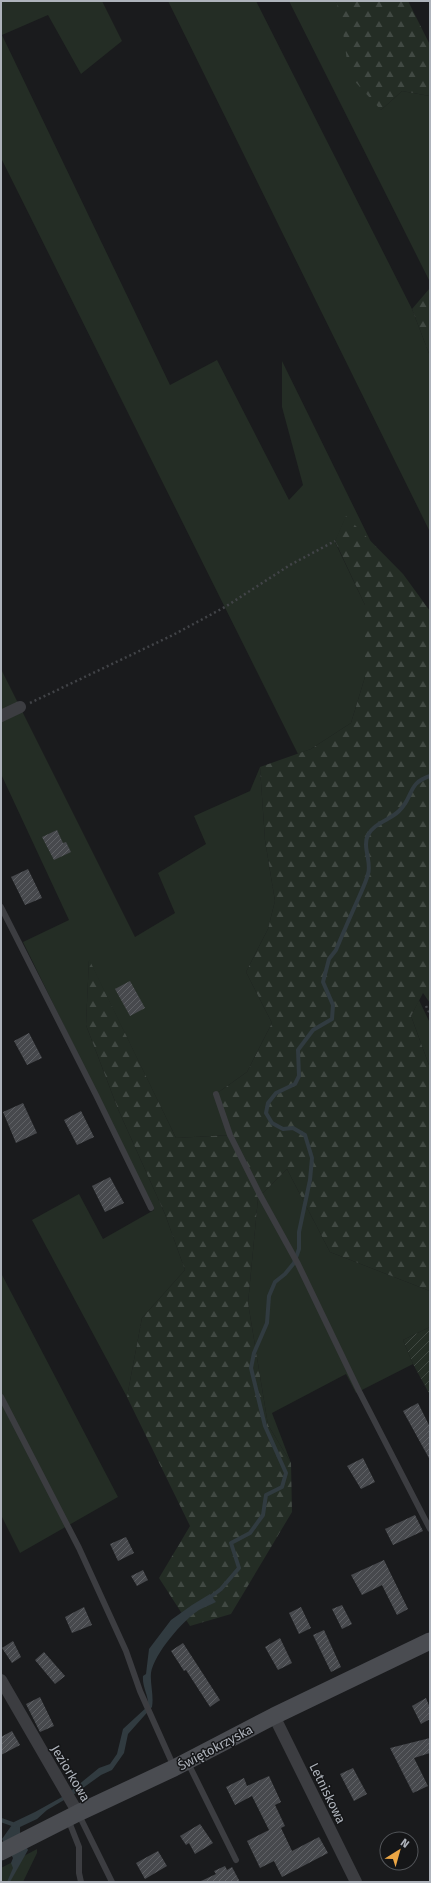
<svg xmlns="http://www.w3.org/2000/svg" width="431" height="1883" font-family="'Fira Sans',sans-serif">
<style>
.grass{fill:#242d25}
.forest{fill:url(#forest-firs)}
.garden{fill:url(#garden-furrows)}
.water{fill:#313b40}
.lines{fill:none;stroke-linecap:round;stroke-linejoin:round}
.stream{stroke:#313b40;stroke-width:4}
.building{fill:url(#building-hatch)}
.path{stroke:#424448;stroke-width:2.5;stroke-dasharray:2 3;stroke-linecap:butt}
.lane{stroke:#3c3d41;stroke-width:6}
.street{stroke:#3c3d41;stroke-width:12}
.secondary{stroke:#4a4c51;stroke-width:17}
.labels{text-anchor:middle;stroke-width:3;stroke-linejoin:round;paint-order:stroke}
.street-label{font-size:13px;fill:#aeb3bb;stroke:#151618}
</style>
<defs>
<pattern id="forest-firs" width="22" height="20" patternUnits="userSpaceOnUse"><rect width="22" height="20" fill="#242d25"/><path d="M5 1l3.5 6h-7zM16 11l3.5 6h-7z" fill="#414943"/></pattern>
<pattern id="garden-furrows" width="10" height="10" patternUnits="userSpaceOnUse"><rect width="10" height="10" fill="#242d25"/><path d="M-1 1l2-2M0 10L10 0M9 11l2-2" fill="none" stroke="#414943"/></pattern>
<pattern id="building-hatch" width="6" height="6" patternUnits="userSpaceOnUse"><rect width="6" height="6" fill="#47494d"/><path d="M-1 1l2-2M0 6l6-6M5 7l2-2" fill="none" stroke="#5f6165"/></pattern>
</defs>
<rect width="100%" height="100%" fill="#1a1b1d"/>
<path class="grass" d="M1 1H102L122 41 81 74 48 15 2 35 170 385 217 360 289 500 303 485 282 407V361L371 542 346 517 335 542 365 605V677L351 723 311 749 298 754 1 158Z
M168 1H256L412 309 430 356V532Z
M289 1H336L381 110 402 91 430 96V282Z
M1 669 135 937 175 913 158 873 206 844 194 816 250 791 260 767 265 840 275 901 268 929 246 972 272 1023 247 1072 216 1094 230 1135 176 1138 89 960 86 1025 118 1109 165 1214 185 1270 142 1318 127 1397 32 1220 79 1194 103 1239 154 1210 23 942 69 920 1 774Z
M419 1000 430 1023V1068L411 1016Z
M287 1169 330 1252 430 1291V1327L403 1340 413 1364 356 1393 346 1374 272 1413 291 1463 268 1425 248 1303 258 1198Z
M1 1273 118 1497 20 1553 1 1515Z
M37 1849V1853L23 1882H1V1868Z"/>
<path class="forest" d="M336 1H408L430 45V96L402 91 381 110 349 75 341 18Z
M430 288V356L412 309Z
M346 516 403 574 430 611V1003L423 993 411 1016 430 1068V1291L330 1252 287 1169 258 1198 248 1303 268 1425 291 1463 292 1512 231 1614 190 1626 159 1578 190 1526 127 1397 142 1318 185 1270 165 1214 118 1109 86 1025 89 959 176 1138 230 1135 216 1094 247 1072 272 1023 246 972 268 929 275 901 265 840 260 767 311 749 351 723 365 677V605L335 541Z"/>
<path class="garden" d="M430 1327V1395L413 1364 403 1340Z"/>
<path class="water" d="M210 1594 216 1602C211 1605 204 1607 199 1610 183 1620 154 1654 151 1673 150 1684 154 1696 152 1707L128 1734 124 1753 112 1770 101 1775 76 1793 47 1810 37 1819 20 1827V1834L28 1850 10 1882H7L13 1868 11 1863 13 1858 2 1839 14 1822 35 1812 62 1797 72 1790 99 1768 110 1764 117 1754 123 1729 148 1706C149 1696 142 1687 143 1676L146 1674 149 1649 171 1620 192 1605Z"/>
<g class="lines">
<path class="stream" d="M208 1599 221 1589 239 1568 231 1543 250 1533 263 1515 266 1495 282 1487 286 1473 265 1426 251 1368 254 1353 267 1323 269 1296 275 1282 285 1274 294 1263 299 1249V1232L310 1180 312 1158 305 1135 293 1128 283 1129 272 1123 266 1113 268 1103 276 1093 295 1084 299 1076 298 1050 313 1030 332 1019 333 1005 323 982 329 959 336 950C343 933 351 915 359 897 362 890 366 882 368 874 372 862 362 847 368 835 374 823 390 820 399 811 414 797 407 783 430 776
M1 1820 15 1825"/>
</g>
<path class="building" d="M57 830 63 843 66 842 71 852 54 860 42 837Z
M28 869 42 898 25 905 11 877Z
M130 981 145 1008 130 1016 115 989Z
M29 1033 42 1058 27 1065 14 1041Z
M23 1103 37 1133 16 1143 3 1112Z
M81 1111 94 1137 77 1145 64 1120Z
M110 1177 124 1203 105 1212 92 1186Z
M418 1403 430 1427V1460L403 1411Z
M363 1458 375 1482 361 1489 347 1466Z
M415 1515 423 1531 393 1545 385 1529Z
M126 1537 134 1553 118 1561 110 1544Z
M384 1560 408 1609 397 1615 382 1585 362 1595 351 1575Z
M143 1570 148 1580 137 1586 131 1576Z
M342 1605 352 1624 342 1629 332 1609Z
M84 1607 92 1625 72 1633 65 1617Z
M301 1607 311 1628 299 1634 289 1613Z
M324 1630 341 1667 331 1672 313 1635Z
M280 1638 292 1663 278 1670 265 1647Z
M13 1641 21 1657 12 1663 2 1648Z
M183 1643 220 1700 210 1707 186 1670 184 1671 171 1651Z
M44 1652 65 1676 55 1684 35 1660Z
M40 1697 54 1726 40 1732 26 1704Z
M426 1698 430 1708V1719L421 1724 412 1706Z
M12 1731 20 1745 1 1755V1737Z
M430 1738V1753L414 1758 428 1786 413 1793 390 1748Z
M353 1768 367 1794 354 1801 340 1774Z
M269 1776 281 1802 275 1805 285 1826 281 1828 292 1851 319 1837 328 1853 282 1877 274 1861 260 1868 247 1841 269 1830 252 1796 235 1805 226 1787 244 1778 247 1786Z
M200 1824 213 1843 195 1854 189 1843 186 1845 180 1836Z
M158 1851 167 1866 145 1879 136 1863Z
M225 1866 227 1870 232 1867 240 1882H199L216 1874 214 1871Z"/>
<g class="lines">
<path class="path" d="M30 703 173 635 225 607 290 565 335 541
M426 1006 430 1014"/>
<path class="lane" d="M1 907 96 1095 151 1208
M216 1094 230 1135 260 1195 298 1264 359 1391 430 1529
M1 1397 79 1548 126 1651 140 1691 174 1767
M188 1763 236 1860
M78 1813 112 1882
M68 1819 79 1847V1873L81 1882"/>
<path class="street" d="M1 716 20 707
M1 1680 78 1813
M274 1716 356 1882"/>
<path class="secondary" d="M1 1852 78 1813 174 1768 274 1716 430 1641"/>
</g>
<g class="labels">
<g class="street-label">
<text transform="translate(215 1747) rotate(-28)" y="5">Świętokrzyska</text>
<text transform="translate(71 1773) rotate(59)" y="5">Jeziorkowa</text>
<text transform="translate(328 1793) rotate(64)" y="5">Letniskowa</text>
</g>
</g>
<rect width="431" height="1883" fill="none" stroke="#aeb3bb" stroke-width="4"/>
<g transform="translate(399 1851) rotate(37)"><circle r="19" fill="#151618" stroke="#525559"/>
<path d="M0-3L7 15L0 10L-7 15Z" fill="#eba544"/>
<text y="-6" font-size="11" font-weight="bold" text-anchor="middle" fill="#aeb3bb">N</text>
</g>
</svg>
